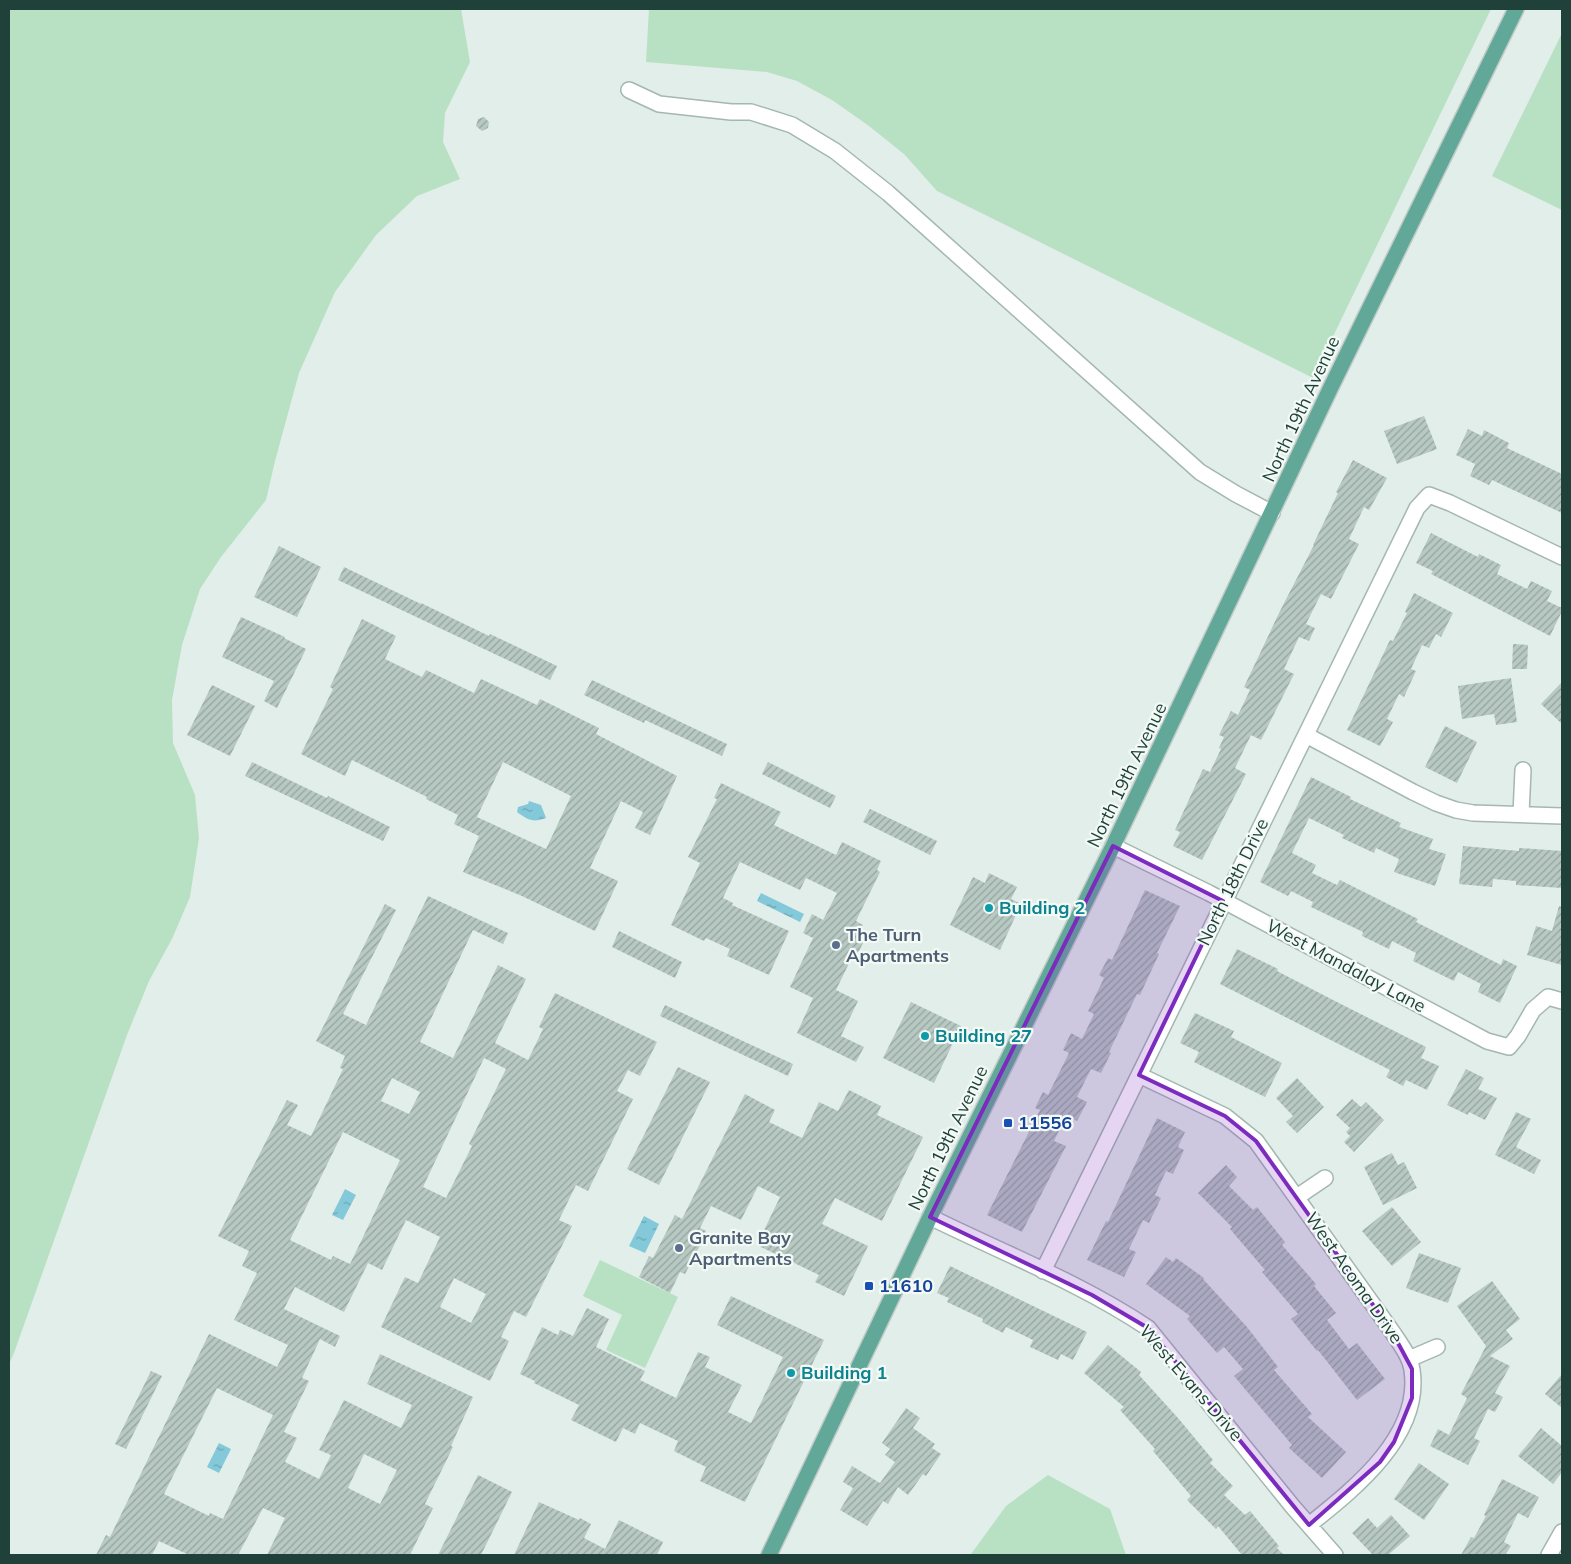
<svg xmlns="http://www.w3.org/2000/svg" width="1571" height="1564" font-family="Mulish,sans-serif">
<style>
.green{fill:#b8e1c4}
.water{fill:url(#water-ripples)}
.building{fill:url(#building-hatch);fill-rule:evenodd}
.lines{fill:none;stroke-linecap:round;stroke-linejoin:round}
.minor-casing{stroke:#a4b7b1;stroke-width:18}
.major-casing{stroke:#c0cac8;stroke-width:18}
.minor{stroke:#fff;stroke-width:15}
.major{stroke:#61a898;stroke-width:15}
.marked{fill:#7b2cbf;fill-opacity:0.2;stroke:#7b2cbf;stroke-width:4;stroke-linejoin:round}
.culture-dot{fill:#0f9aa8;stroke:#f3faf6;stroke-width:2}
.service-dot{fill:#5c6f8a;stroke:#f3faf6;stroke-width:2}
.transit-dot{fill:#1a4fb4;stroke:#f3faf6;stroke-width:2}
.labels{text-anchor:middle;stroke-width:4.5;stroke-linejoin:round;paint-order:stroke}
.street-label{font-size:18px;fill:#1f4139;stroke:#f3faf6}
.culture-label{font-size:18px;font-weight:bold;fill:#0d838f;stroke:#f3faf6;text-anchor:start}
.service-label{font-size:18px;font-weight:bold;fill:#4e5e75;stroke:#f3faf6;text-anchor:start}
.transit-label{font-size:18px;font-weight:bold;fill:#164399;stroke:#f3faf6;text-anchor:start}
</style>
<defs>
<pattern id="water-ripples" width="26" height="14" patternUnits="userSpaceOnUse" patternTransform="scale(1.25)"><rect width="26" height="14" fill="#83c9d9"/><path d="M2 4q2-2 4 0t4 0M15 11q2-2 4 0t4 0" fill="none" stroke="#6ba5b1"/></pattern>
<pattern id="building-hatch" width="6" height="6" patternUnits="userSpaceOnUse" patternTransform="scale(1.25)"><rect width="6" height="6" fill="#b7c9c2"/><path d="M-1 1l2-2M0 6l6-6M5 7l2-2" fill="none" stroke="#94a59f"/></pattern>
</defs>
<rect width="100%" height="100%" fill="#e2eee9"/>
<path class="green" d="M9 9H461L470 62 445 113 443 142 460 179 417 196 376 235 335 292 299 373 275 461 266 500 221 557 200 589 182 645 172 700 173 743 195 795 199 838 190 897 172 939 149 981 127 1035 14 1353 9 1364Z
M649 9H1491L1313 378 937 191 904 154 869 126 832 100 797 81 767 72 646 62Z
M1562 33V210L1492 176Z
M600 1260 678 1297 645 1368 606 1350 622 1315 583 1296Z
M1048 1475 1110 1509 1126 1555H967L971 1554 1006 1506Z"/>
<path class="water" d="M529 801 541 805 546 818C533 823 528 820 517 812L518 807 528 804Z
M761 893 804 914 800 922 757 901Z
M345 1189 356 1195 343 1220 332 1215Z
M644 1216 659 1224 645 1253 629 1246Z
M219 1443 231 1449 219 1473 207 1467Z"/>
<path class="building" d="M484 117 489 122 488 128 482 131 476 126 478 119Z
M1424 416 1437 449 1397 464 1384 431Z
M1468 429 1482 436 1484 430 1509 443 1507 448 1562 474V513L1492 480 1489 485 1470 476 1475 464 1456 455Z
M1353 460 1387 478 1369 510 1364 507 1349 539 1359 544 1331 599 1321 594 1306 624 1315 628 1309 641 1299 637 1284 669 1294 674 1261 740 1251 735 1235 768 1246 774 1202 860 1173 846 1180 832 1175 830 1203 769 1210 772 1221 749 1219 748 1224 737 1219 735 1231 711 1238 715 1250 690 1244 687 1280 611 1314 545H1313L1338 493 1336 492Z
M1431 533 1478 557 1479 554 1501 565 1497 574 1527 589 1531 581 1552 591 1547 601 1562 608V611L1550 636 1431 574 1433 571 1416 563Z
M279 546 321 567 297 617 254 597Z
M344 567 421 604V603L489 636 490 634 557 666 550 680 338 580Z
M1414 593 1453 613 1441 637 1436 634 1429 648 1422 645 1411 669 1416 671 1404 697 1399 694 1387 719 1393 722 1380 746 1347 730 1390 640 1393 641 1407 613 1405 612Z
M241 617 285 637 284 638 306 649 277 708 264 701 274 681 222 657Z
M362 619 396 636 385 659 422 677 426 670 474 693 481 679 537 705 540 699 599 728 596 734 677 776 650 835 635 828 643 812 621 801 590 868 618 881 595 931 522 896 463 872 479 836 454 824 458 815 426 799 427 797 352 760 345 776 301 754 333 689 330 687ZM503 762 571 796 546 849 477 817Z
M1513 644 1528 645 1527 669H1512Z
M1511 678 1517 722 1496 725 1494 714 1462 719 1458 686Z
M592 680 727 744 722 756 645 720 644 723 584 695Z
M1562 682V724L1541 704Z
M212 685 255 706 230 756 187 735Z
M1445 726 1477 742 1457 783 1425 767Z
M252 762 327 798 328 796 390 827 383 841 245 776Z
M768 762 836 796 830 808 762 774Z
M1311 777 1351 797 1350 799 1401 823 1399 827 1433 839 1429 849 1446 854 1435 886 1394 872 1399 859 1376 848 1374 853 1342 838 1344 835 1309 818 1292 853 1316 865 1312 873 1337 885 1340 880 1418 919 1416 922 1501 965 1503 959 1517 966 1500 1003 1478 992 1481 984 1458 972 1454 981 1413 961 1416 953 1392 941 1389 949 1362 936 1363 932 1311 907 1313 902 1291 891 1288 896 1260 882Z
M721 783 781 812 774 825 836 855 842 842 881 861 877 870 880 872 856 921 863 925 858 935 865 939 858 953 855 951 836 990 858 1001 841 1036 864 1047 856 1062 797 1033 813 998 790 987 813 938 803 933 812 914 823 920 837 893 806 878 800 890 740 862 723 898 733 903 732 905 789 931 769 975 727 956 730 949 706 938 704 941 671 925 700 863 688 857 717 799 714 798Z
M870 809 937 841 930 855 863 822Z
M1463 846 1519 851V848L1562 851V888L1516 885V881L1493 879 1492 887 1459 884Z
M989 873 1017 887 1011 899 1021 904 1000 950 950 925 973 877 985 883Z
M1145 890 1180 906 1157 953 1159 954 1140 995 1137 994 1109 1052 1111 1053 1101 1073 1091 1069 1077 1097 1087 1102 1077 1121 1066 1116 1054 1141 1066 1146 1022 1232 987 1215 1040 1110 1035 1108 1043 1092 1048 1095 1069 1053 1063 1050 1071 1033 1082 1039 1094 1014 1088 1011 1104 978 1099 975 1108 958 1112 960Z
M428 896 508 933 503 944 473 930 420 1042 453 1058 498 965 526 979 495 1043 528 1060 543 1029 539 1027 555 993 657 1042 640 1076 628 1070 617 1091 633 1099 588 1191 576 1185 559 1220 572 1226 526 1317 514 1311 501 1337 509 1341 490 1381 381 1327 405 1277 418 1283 440 1237 406 1220 382 1270 368 1263 344 1312 295 1287 284 1309 340 1336 335 1347 320 1339 302 1378 309 1381 284 1432 297 1438 285 1462 319 1479 331 1455 319 1450 344 1400 401 1428 412 1405 367 1384 380 1354 473 1397 451 1446 453 1447 425 1504 433 1508 410 1555H267L285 1518 263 1508 238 1555H189L159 1541 152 1555H96L106 1535 110 1537 209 1334 277 1367 288 1345 234 1320 257 1273 242 1266 249 1251 218 1236 287 1100 298 1105 287 1125 311 1136 343 1069 340 1068 345 1056 316 1041 385 904 396 910 343 1014 366 1025ZM484 1058 506 1069 469 1144 472 1146 446 1198 423 1187ZM392 1078 420 1092 409 1114 381 1101ZM343 1132 400 1160 350 1264 333 1256 331 1260 290 1240ZM454 1278 486 1294 471 1323 440 1307ZM217 1388 273 1415 223 1519 210 1513 209 1516 164 1494ZM364 1454 397 1470 380 1504 348 1488Z
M1559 906 1562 907V965L1527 955 1536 926 1552 931Z
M619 931 682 962 675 978 612 947Z
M1237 949 1278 969 1277 971 1333 1000 1426 1047 1421 1058 1439 1066 1427 1090 1406 1080 1403 1086 1386 1077 1390 1070 1220 984Z
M911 1002 961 1026 934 1083 883 1058Z
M665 1005 793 1064 788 1076 660 1016Z
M1195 1013 1234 1031 1231 1037 1282 1063 1265 1097 1194 1062 1199 1052 1180 1043Z
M678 1067 710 1082 659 1185 627 1169Z
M1466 1069 1484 1078 1478 1089 1497 1098 1485 1120 1469 1112 1468 1115 1447 1105Z
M1297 1078 1324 1107 1297 1133 1286 1122 1293 1116 1276 1098Z
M849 1090 881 1106 877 1115 923 1137 882 1221 835 1198 822 1224 868 1246 844 1296 815 1282 819 1275 757 1245 780 1197 758 1186 741 1220 711 1206 700 1228 706 1231 702 1239 703 1240 685 1274 680 1272 670 1293 639 1277 649 1256 653 1258 675 1215 682 1219 745 1094 775 1110 769 1122 802 1138 819 1102 838 1111Z
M1352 1099 1361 1107 1366 1102 1384 1120 1354 1152 1344 1142 1350 1136 1346 1132 1350 1128 1336 1115Z
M1516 1112 1531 1119 1516 1147 1541 1160 1534 1174 1495 1155Z
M1157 1118 1185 1132 1178 1147 1184 1150 1173 1174 1166 1171 1155 1195 1161 1198 1149 1223 1143 1220 1129 1249 1136 1252 1124 1277 1087 1260 1106 1221 1108 1222Z
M1392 1153 1398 1165 1404 1162 1417 1188 1383 1205 1364 1167Z
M1226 1165 1237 1177 1229 1186 1253 1210 1257 1207 1285 1242 1282 1245 1316 1284 1314 1286 1336 1313 1327 1320 1349 1349 1357 1343 1385 1379 1357 1400 1318 1350 1317 1351 1291 1319 1298 1314 1262 1272 1265 1270 1230 1229 1232 1227 1198 1193Z
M1392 1207 1421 1242 1392 1266 1362 1231Z
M1419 1253 1461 1268 1448 1303 1406 1288Z
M1166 1257 1173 1262 1176 1258 1204 1278 1203 1279 1247 1327 1278 1367 1274 1370 1312 1414 1308 1417 1346 1452 1322 1478 1289 1448 1292 1445 1234 1376 1243 1369 1224 1347 1217 1353 1187 1319 1190 1316 1146 1284Z
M950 1266 1087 1332 1073 1360 1061 1354 1058 1360 1030 1347 1033 1340 1006 1327 1003 1333 982 1322 983 1319 947 1302 949 1298 937 1293Z
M1492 1281 1520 1319 1506 1330 1513 1339 1490 1356 1510 1366 1495 1393 1503 1397 1495 1412 1488 1409 1474 1438 1480 1441 1468 1465 1430 1446 1438 1429 1449 1435 1467 1398 1461 1394 1486 1346 1457 1306Z
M731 1296 824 1340 745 1502 700 1481 706 1467 674 1451 678 1441 640 1423 635 1434 623 1428 616 1442 571 1420 579 1405 534 1383 535 1381 520 1374 542 1327 558 1335 560 1330 573 1336 587 1308 609 1319 596 1347 645 1371 640 1380 676 1398 698 1352 710 1357 705 1367 742 1385 728 1412 751 1423 783 1357 717 1325Z
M1108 1345 1141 1372 1139 1375 1178 1418 1213 1460 1210 1463 1233 1486 1224 1495 1245 1515 1250 1511 1279 1546 1277 1548 1284 1555H1242L1218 1526 1216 1529 1187 1500 1191 1496 1153 1451 1155 1449 1120 1410 1124 1407 1084 1373Z
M151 1371 162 1376 126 1449 115 1444Z
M1562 1374V1408L1545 1394Z
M906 1408 920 1418 913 1428 935 1444 932 1448 941 1454 926 1476 923 1474 908 1495 898 1487 888 1504 883 1501 867 1526 840 1510 853 1488 843 1482 852 1466 880 1483 895 1462 885 1455 890 1449 882 1443Z
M1541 1428 1562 1446V1472L1553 1484 1518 1456Z
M1419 1463 1449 1484 1424 1520 1394 1499Z
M478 1475 512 1492 481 1555H438Z
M1502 1479 1539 1497 1528 1518 1518 1513 1504 1542 1511 1546 1505 1555H1461L1471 1537 1474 1538 1486 1516 1484 1515Z
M539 1502 579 1520 580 1518 591 1524 584 1538 605 1549 619 1520 663 1542 657 1555H514Z
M1391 1515 1410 1536 1388 1555H1373L1352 1533 1368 1518 1377 1528Z"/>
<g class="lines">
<defs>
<path id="minor" d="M629 90 659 104 731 112H751L792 125 835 151 888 193 1200 472 1236 494 1272 513
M1306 735 1413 792 1436 803 1456 810 1473 813 1562 816
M1521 814 1523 770
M1113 846 1209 893 1487 1041 1509 1047 1518 1036 1533 1010 1548 997 1562 1001
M1139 1075 1225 1116 1256 1141 1391 1330C1399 1342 1410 1356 1412 1370 1422 1436 1354 1489 1309 1525
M1297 1197 1325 1178
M930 1217C1003 1253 1081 1283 1148 1328L1293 1507 1335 1555
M1043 1271 1417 508 1429 495 1450 503 1562 557
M1409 1359 1437 1347
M1549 1555 1562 1532"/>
<path id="major" d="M769 1555 930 1217 1113 846 1331 387 1516 9"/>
</defs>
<use href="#minor" class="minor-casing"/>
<use href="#major" class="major-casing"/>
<use href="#minor" class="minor"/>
<use href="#major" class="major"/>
</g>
<path class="marked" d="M1113 846 1223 901 1139 1075 1225 1116 1256 1141 1391 1330 1412 1369V1398L1394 1442 1380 1462 1309 1525 1148 1328 1092 1295 930 1217Z"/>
<g class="culture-dot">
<circle cx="989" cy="908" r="5"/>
<circle cx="925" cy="1036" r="5"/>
<circle cx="791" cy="1373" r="5"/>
</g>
<g class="service-dot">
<circle cx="836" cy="945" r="5"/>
<circle cx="679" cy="1248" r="5"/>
</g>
<g class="transit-dot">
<rect x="1003" y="1118" width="10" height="10" rx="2.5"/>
<rect x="864" y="1281" width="10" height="10" rx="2.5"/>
</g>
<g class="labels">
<g class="street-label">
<text transform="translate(1301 409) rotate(-65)" y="6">North 19th Avenue</text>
<text transform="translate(1127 775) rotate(-64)" y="6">North 19th Avenue</text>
<text transform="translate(1233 882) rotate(-64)" y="6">North 18th Drive</text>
<text transform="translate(1346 966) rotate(28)" y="6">West Mandalay Lane</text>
<text transform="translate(948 1138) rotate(-64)" y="6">North 19th Avenue</text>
<text transform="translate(1354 1278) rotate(55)" y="6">West Acoma Drive</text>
<text transform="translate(1191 1383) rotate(49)" y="6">West Evans Drive</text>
</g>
<g class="culture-label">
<text x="999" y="914">Building 2</text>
<text x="935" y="1042">Building 27</text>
<text x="801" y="1379">Building 1</text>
</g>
<g class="service-label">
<text x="846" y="941">The Turn<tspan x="846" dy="21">Apartments</tspan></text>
<text x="689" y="1244">Granite Bay<tspan x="689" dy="21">Apartments</tspan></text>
</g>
<g class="transit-label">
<text x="1018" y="1129">11556</text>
<text x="879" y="1292">11610</text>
</g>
</g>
<rect width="1571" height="1564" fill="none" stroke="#1f4139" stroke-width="20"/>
</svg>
